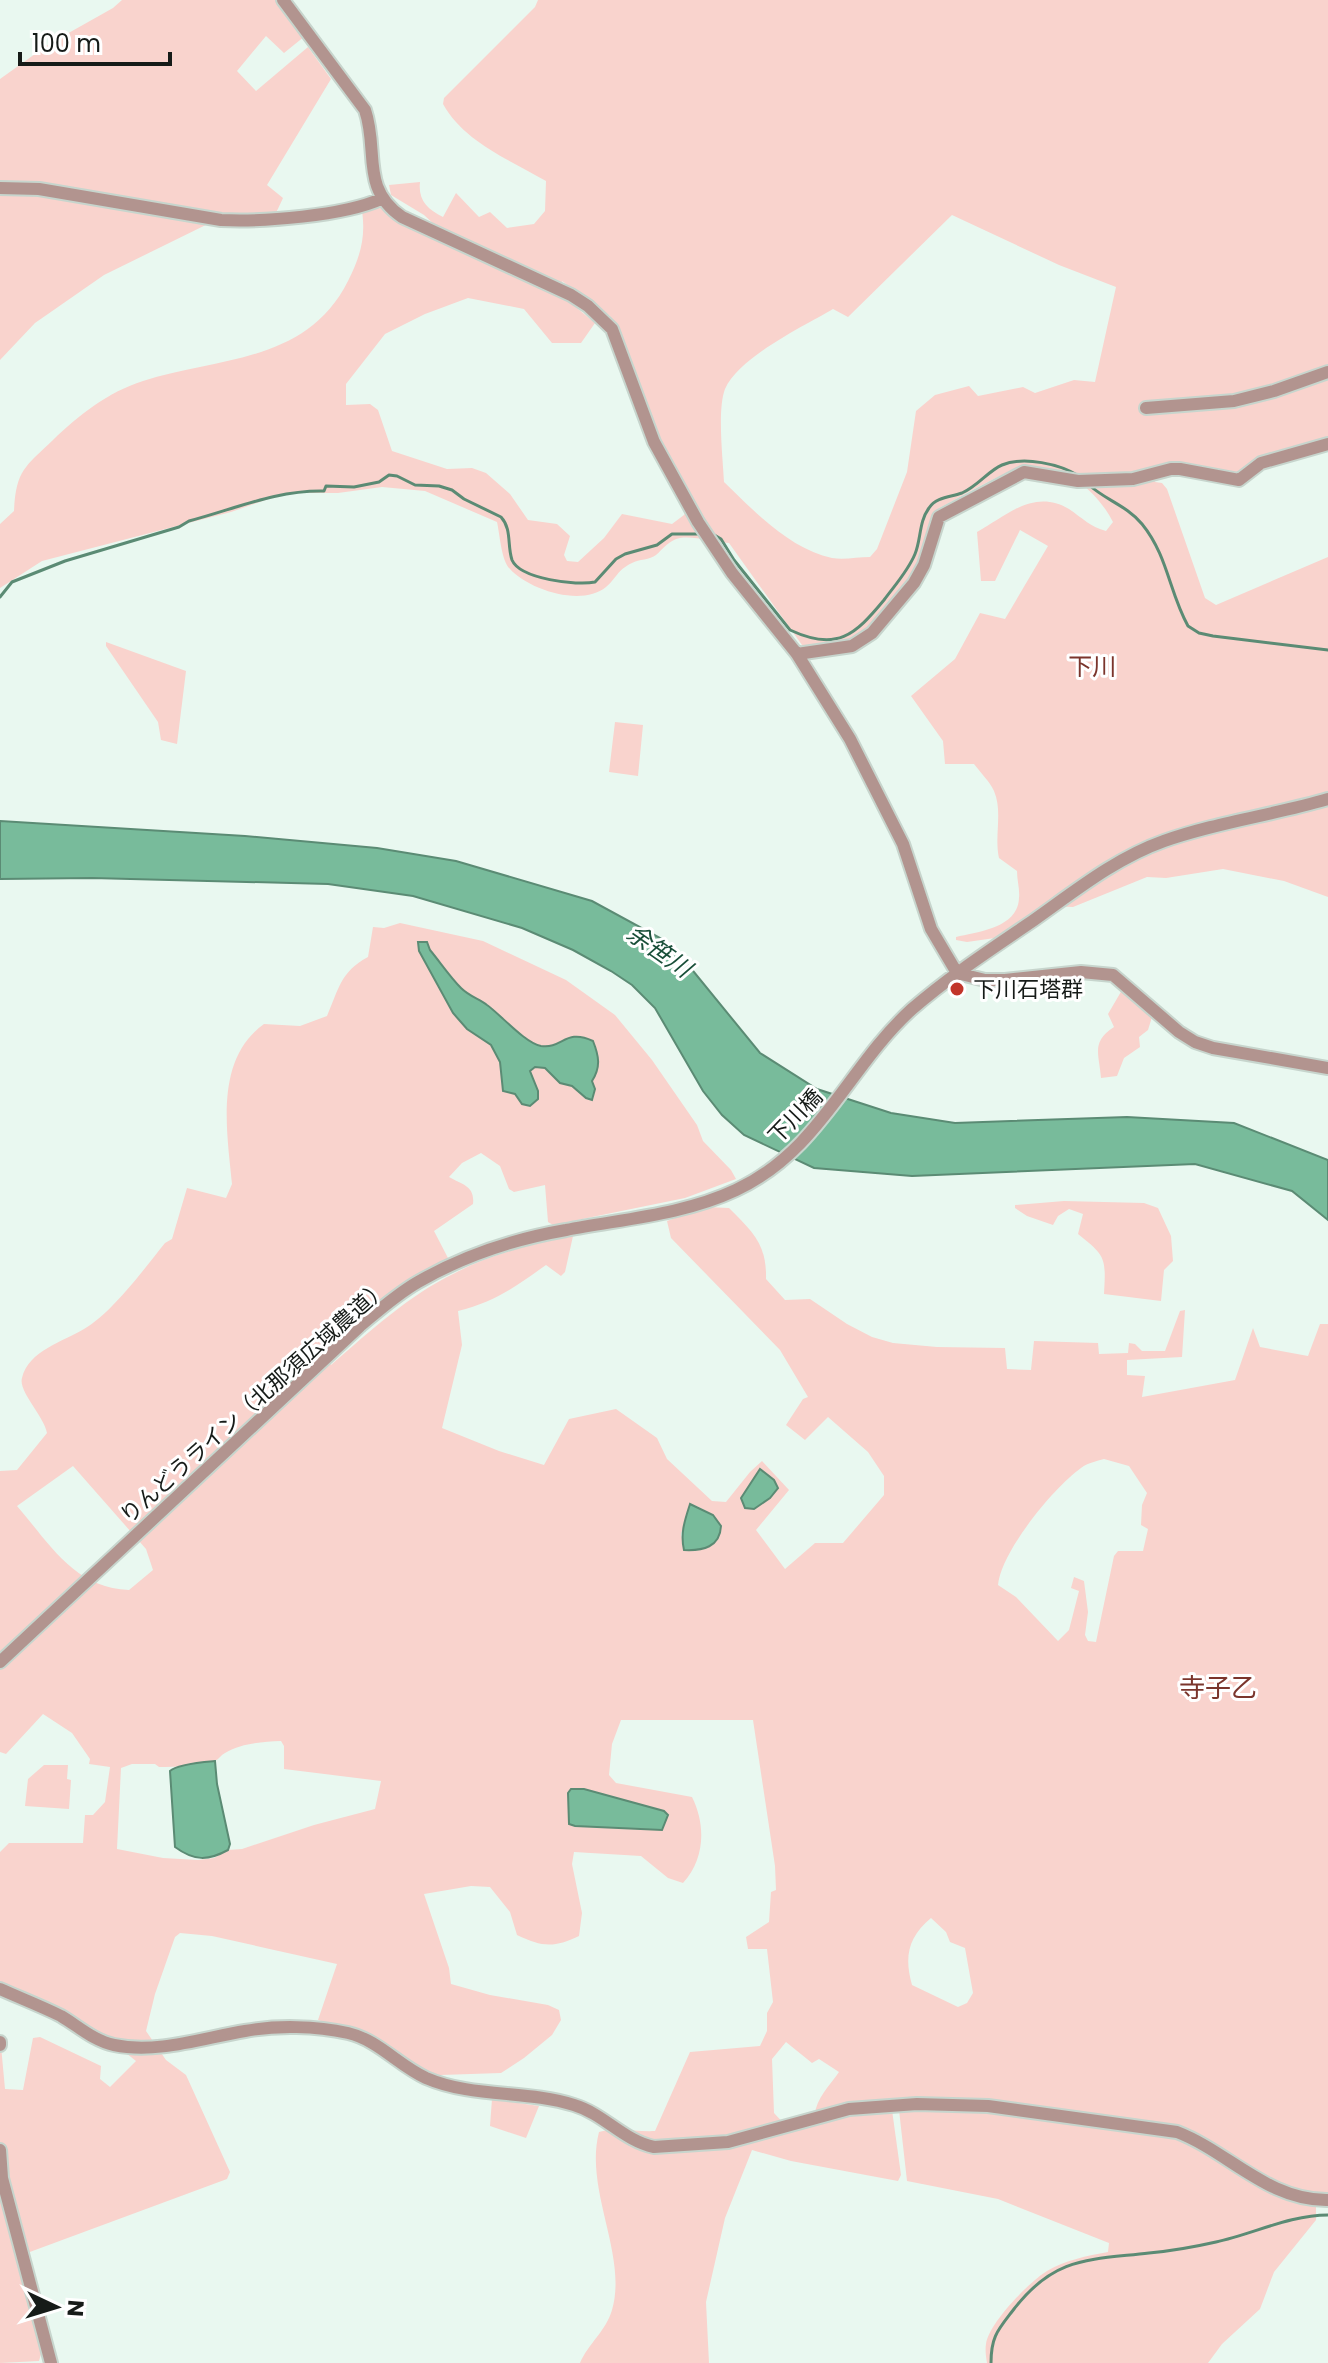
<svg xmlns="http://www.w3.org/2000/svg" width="1328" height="2363" font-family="Poppins,'Noto Sans JP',sans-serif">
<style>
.green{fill:#f9d3cd;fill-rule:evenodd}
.water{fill:#78bb9b;stroke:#5b8b74;stroke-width:2}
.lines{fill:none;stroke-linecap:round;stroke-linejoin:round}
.stream{stroke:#5b8b74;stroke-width:3}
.minor-casing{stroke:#c7d5cd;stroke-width:16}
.minor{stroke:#b2948f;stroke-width:12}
.poi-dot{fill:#c2352a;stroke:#fff;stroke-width:3}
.labels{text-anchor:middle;stroke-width:6;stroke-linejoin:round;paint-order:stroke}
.poi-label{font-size:22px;fill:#161b18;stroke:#fff;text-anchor:start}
.street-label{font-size:22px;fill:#161b18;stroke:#fff}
.neighbourhood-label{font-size:24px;fill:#7b352c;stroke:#fff}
.water-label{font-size:24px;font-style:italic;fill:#194f39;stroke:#fff}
.quarter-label{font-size:26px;fill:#7b352c;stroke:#fff}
</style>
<rect width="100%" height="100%" fill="#e9f8f0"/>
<path class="green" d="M122 0H278L305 36 284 53 266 36 237 71 256 91 308 47 331 79 267 185 283 198 276 213 222 217 104 275 35 323 0 360V79L49 44 113 8Z
M538 0H1328V441L1239 474 1152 471 1155 482 1162 483 1167 489 1205 598 1216 605 1328 557V897L1284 881 1223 869 1166 878 1147 877 1073 907 1045 906 995 938 967 942 956 940V937C978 932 1018 928 1019 898 1020 890 1017 880 1017 871L999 858C994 836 1003 812 994 791 990 782 980 772 974 764H945L943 741 911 696 955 659 980 613 1005 619 1048 546 1020 530 995 581H981L977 532C1006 516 1034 488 1069 509 1082 518 1091 527 1106 531L1113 522C1097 490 1061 461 1023 468 1001 472 961 497 939 508 930 525 926 543 919 561 912 577 876 625 862 635 846 646 820 647 802 645L729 543C714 542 695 536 680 538 669 540 663 549 656 555 650 560 639 559 632 563 617 570 616 579 606 587 582 607 529 590 510 569 501 560 500 535 497 522L425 491 382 487 338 493H286L231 512 42 561 0 588V524L14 511C16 470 25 467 53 440 79 415 108 392 143 381 219 357 307 363 348 281 360 257 366 238 362 211L380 204 437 227 424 215 391 195 389 185 420 182C418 200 427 209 443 217L456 193 479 217 490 212 507 228 534 224 545 211 546 181C510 160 464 142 443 104L444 98 535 7ZM952 215 1059 265 1116 287 1095 382 1074 380 1035 393 1023 387 978 396 969 386 935 395 916 411 907 472 877 549 870 557C858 557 844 560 832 558 790 549 754 511 724 482 723 459 717 410 725 389 739 357 804 326 833 309L848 317ZM562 281 610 316 656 440 691 502 684 515 672 524 622 514 604 538 578 562 567 561 564 555 570 536 557 524 528 520 510 494 486 473 472 468 447 469 392 451 378 410 370 404 346 405V384L385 334 425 314 468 298 524 309 552 343H581L595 323 566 299Z
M106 642 186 671 177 744 161 740 158 722 106 646Z
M615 722 643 725 638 776 609 772Z
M400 923 483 941 566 980 615 1015 652 1060 697 1125 703 1141 731 1170 736 1179 685 1198 553 1225 548 1222 545 1185 514 1192 509 1189 500 1166 481 1153 462 1163 449 1177C463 1185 475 1186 473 1204L434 1231 448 1258 362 1311 321 1353 331 1365C369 1332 409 1295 455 1273 491 1254 532 1244 573 1236L565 1272 561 1276 546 1265C515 1287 495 1302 458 1311L462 1345 442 1428 499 1451 544 1465 569 1419 616 1409 657 1438 667 1459 712 1501 726 1502 750 1472 762 1461 789 1490 756 1530 785 1569 815 1543H843L884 1495V1476L868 1452 828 1417 805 1440 786 1425 803 1399 808 1397 780 1350 671 1238 667 1221 706 1207 729 1208C752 1231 767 1244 766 1279L785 1300 810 1299 847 1324 872 1337 893 1343 937 1347 1005 1348 1007 1369 1031 1370 1034 1341 1098 1343 1099 1354 1128 1353 1129 1343 1135 1344 1142 1351H1165L1180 1311 1185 1310 1182 1357 1127 1360V1375L1145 1376 1142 1397 1235 1380 1253 1328 1260 1347 1308 1356 1320 1324H1328V2194L1316 2196V2220L1274 2272 1260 2309 1222 2344 1208 2363H987C986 2357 985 2350 986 2344 989 2323 1029 2282 1047 2271 1065 2260 1087 2256 1108 2252L1109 2243 998 2199 907 2181 899 2110 890 2100 853 2105 815 2114C816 2099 830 2085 839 2072L819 2059 812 2063 786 2042 772 2059 774 2113 788 2128 803 2127 848 2113 892 2110 901 2175 898 2181 791 2161 752 2150 725 2218 706 2302 709 2363H580C588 2344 606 2331 612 2310 628 2255 584 2190 599 2132 614 2127 637 2132 655 2131L690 2052 760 2046 767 2031V2013L773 2002 767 1949H748L746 1937 769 1922 771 1892 776 1890 775 1866 753 1720H621L612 1744 609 1775 616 1783 692 1797C706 1825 705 1859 683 1883L668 1878 641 1856 574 1852 572 1864 582 1913 579 1936C554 1948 542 1947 517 1935L510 1912 490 1887 471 1886 424 1894 449 1968 451 1984 490 1995 548 2005 559 2010 561 2020 552 2035 524 2058 501 2073 441 2075 426 2074 398 2059 363 2034 318 2020 337 1964 212 1936 180 1933 175 1937 155 1994 146 2031 166 2060 186 2075 230 2172 227 2179 19 2256 41 2354 39 2361 0 2363V2035L5 2089 23 2090 33 2038 40 2037 101 2066 100 2079 110 2087 136 2061 121 2049 60 2015 0 1987V1852L9 1843H83L85 1815H93L105 1802 110 1767 89 1764 90 1759 72 1733 43 1714 6 1754 0 1752V1471L17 1470 47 1433C44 1416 18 1391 22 1378 28 1351 64 1341 84 1329 112 1313 144 1269 165 1243L172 1239 187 1188 226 1198 232 1184C227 1131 214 1060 264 1024L300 1026 327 1016C339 989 340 972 368 957L373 927 384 928ZM433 961 463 996 484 1008 531 1045 547 1049 566 1043 593 1041C599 1056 601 1067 592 1081L595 1089 593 1100C583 1098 582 1093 574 1088 562 1080 556 1083 545 1068L535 1067 530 1071 538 1091V1099L530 1106 522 1104 516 1095 510 1068 497 1041 471 1025 430 964ZM1104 1459 1129 1466 1147 1493 1142 1505 1141 1525 1148 1529 1143 1551H1118L1114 1556 1096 1642 1088 1641 1085 1635 1088 1612 1084 1581 1074 1577 1071 1588 1079 1591 1069 1630 1058 1641 1016 1597 998 1585C1001 1552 1053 1488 1081 1468 1087 1463 1097 1461 1104 1459ZM73 1466 146 1549 153 1570 129 1590C74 1588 50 1544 17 1506ZM760 1469 774 1480 777 1488 770 1498 754 1509 745 1508 741 1498ZM690 1504C703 1507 713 1515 721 1526 720 1547 703 1551 684 1550L681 1534ZM281 1741 284 1746V1769L381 1781 375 1809 314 1825 242 1849 228 1850 214 1858 198 1860 163 1858 117 1849 121 1768 132 1764H155L159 1767C175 1767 201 1766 215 1761 219 1759 221 1755 225 1753 242 1743 261 1742 281 1741ZM571 1789H584L663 1811 668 1815 662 1830 575 1826 569 1824 568 1793ZM931 1918 946 1932 950 1942 965 1948 973 1993 967 2003 958 2007 912 1985C904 1957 908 1937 931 1918Z
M1122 990 1152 1017 1148 1030 1139 1037 1140 1047 1124 1058 1117 1076 1101 1078C1099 1053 1091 1042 1114 1027L1108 1014Z
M1064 1201 1144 1203 1158 1208 1171 1236 1173 1261 1164 1270 1161 1301 1104 1294C1106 1258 1106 1256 1078 1234L1083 1214 1069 1209 1058 1216 1053 1225 1027 1216 1015 1208V1205Z
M44 1765H68L67 1779 71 1780 69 1809 25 1806 28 1779Z
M492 2099 539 2106 526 2138 490 2126Z"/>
<path class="water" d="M0 821 245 836 377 848 456 861 592 901 662 939 685 961 760 1053 817 1089 891 1113 955 1123 1127 1117 1234 1123 1328 1160V1220L1292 1191 1195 1164 912 1176 814 1168 744 1135 722 1115 703 1091 655 1008 632 985 611 971 573 950 522 928 413 896 328 884 92 878 0 879Z
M418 942H427L430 950C440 962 450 977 461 988 469 996 479 999 487 1005 501 1015 525 1043 541 1046 563 1049 565 1028 593 1041 599 1056 601 1067 592 1081L595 1089 592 1100 586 1098 572 1086 560 1083 545 1068 535 1067 530 1071 538 1091V1099L530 1106 522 1104 515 1094 503 1091 500 1062 491 1045 467 1029 453 1013 419 951Z
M760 1469 774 1480 778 1488 770 1498 754 1509 745 1508 741 1498Z
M690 1504 713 1515 721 1526C720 1547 703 1551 684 1550 680 1533 685 1520 690 1504Z
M215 1761 217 1784 230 1844 228 1850C208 1861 194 1861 175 1847L170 1771C177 1764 204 1762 215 1761Z
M571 1789H584L664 1811 668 1815 662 1830 575 1826 569 1824 568 1793Z"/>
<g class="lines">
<path class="stream" d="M1088 484C1105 500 1126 505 1142 524 1168 556 1169 592 1188 626L1199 633 1213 636 1328 650
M711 533 721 539 734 560 790 630C837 652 855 635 884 600 895 585 908 571 915 554 921 540 919 521 929 508 936 497 951 497 962 493 978 486 988 471 1002 465 1024 456 1060 464 1079 476
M0 597 12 582 65 561 179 527 189 521C235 509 276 490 324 491L326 486 354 487 379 482 389 475 397 476 415 485 439 486 452 490 464 499 501 517C512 529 507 545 512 560 520 579 577 586 595 582L616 559 625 554 657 545 672 534H699
M991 2363C991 2336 998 2330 1014 2309 1055 2256 1089 2260 1149 2253 1171 2251 1194 2247 1216 2242 1253 2234 1290 2215 1328 2215"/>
<defs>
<path id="minor" d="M283 0 365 110C379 151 360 188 402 217L571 295 588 306 612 329 654 442 698 522 732 573 797 654 850 739 903 844 931 929 957 973 985 980H1005L1081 972 1113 975 1179 1032 1195 1042 1213 1048 1328 1068
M0 188 39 189 221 220C263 222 343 216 381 199
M1146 408 1234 401 1274 391 1328 372
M797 654 852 646 872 633 914 583 924 565 939 517 1024 472 1078 481 1133 479 1171 469H1180L1239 480 1261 463 1328 444
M0 1662 360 1326C378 1311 397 1294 418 1282 463 1256 514 1239 566 1230 622 1219 683 1215 736 1190 820 1151 848 1067 912 1009 950 976 993 948 1034 920 1075 891 1116 858 1164 841 1217 822 1274 815 1328 799
M0 1989C20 1998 41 2006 61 2016 78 2026 94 2041 114 2045 157 2054 203 2038 245 2031 277 2025 316 2026 348 2033 378 2040 398 2065 426 2078 472 2098 527 2090 574 2105 604 2114 624 2141 654 2147L728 2142 849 2109 917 2104 988 2106 1177 2132C1229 2152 1268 2201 1328 2200
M0 2042V2045
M0 2150 2 2178 51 2363"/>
</defs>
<use href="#minor" class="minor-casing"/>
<use href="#minor" class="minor"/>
</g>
<circle class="poi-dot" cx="957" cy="989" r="8"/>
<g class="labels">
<g class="poi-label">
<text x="973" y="997">下川石塔群</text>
</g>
<g class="street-label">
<text transform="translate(795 1116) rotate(-46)" y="8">下川橋</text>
<text transform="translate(254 1401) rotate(-42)" y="8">りんどうライン（北那須広域農道）</text>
</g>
<g class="neighbourhood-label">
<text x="1092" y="675">下川</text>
</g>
<g class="water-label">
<text transform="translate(659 951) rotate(35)" y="8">余笹川</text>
</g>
<g class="quarter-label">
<text x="1218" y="1697">寺子乙</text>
</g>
</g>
<g transform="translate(56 2307) rotate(94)" stroke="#ffffff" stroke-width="6" paint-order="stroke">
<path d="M0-6L14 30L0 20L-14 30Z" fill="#161b18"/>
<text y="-12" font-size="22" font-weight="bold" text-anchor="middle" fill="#161b18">N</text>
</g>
<path d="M20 52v12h150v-12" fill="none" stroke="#161b18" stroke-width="4"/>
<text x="32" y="52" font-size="24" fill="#161b18" stroke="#ffffff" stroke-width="6" paint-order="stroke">100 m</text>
</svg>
